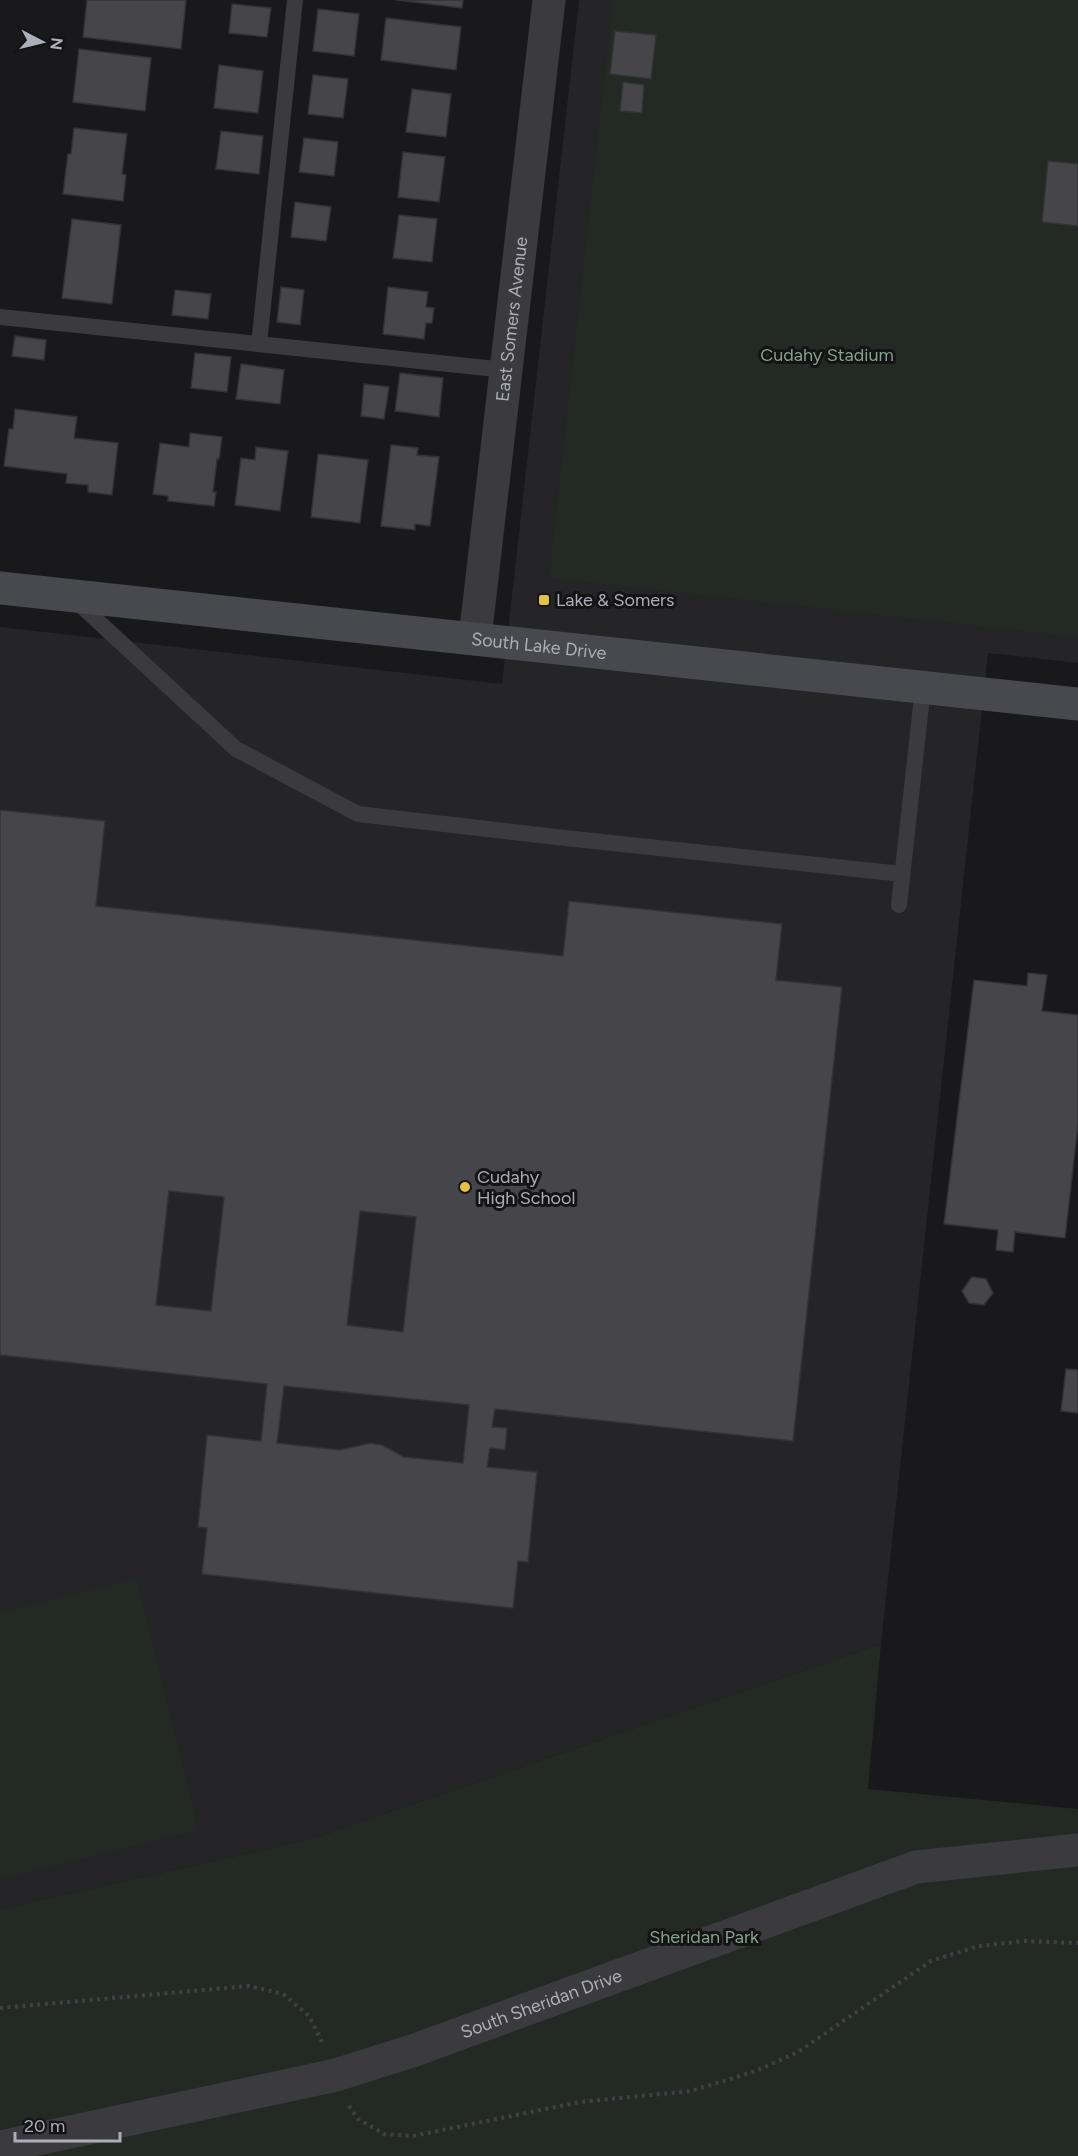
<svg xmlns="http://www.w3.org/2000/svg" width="1078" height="2156" font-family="Figtree,sans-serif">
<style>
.built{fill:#252427}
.green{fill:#232a24}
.building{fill:#46464a;stroke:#333336;stroke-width:1.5;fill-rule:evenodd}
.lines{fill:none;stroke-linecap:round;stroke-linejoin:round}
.path{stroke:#404146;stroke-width:4;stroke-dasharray:3 4.5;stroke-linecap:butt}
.lane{stroke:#3a3a3f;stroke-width:16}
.street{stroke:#3a3a3f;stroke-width:33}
.secondary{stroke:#48494f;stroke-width:33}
.poi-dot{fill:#e3c048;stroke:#141315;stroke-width:2}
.labels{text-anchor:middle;stroke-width:6;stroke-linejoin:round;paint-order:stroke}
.street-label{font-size:18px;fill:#acaeb9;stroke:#141315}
.park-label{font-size:18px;fill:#85a28a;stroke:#141315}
.poi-label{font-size:18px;fill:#acaeb9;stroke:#141315;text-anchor:start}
</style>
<rect width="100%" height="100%" fill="#19181a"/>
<path class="built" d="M579 0H1078V663L988 653 881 1644 311 1839 0 1909V627L502 684Z"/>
<path class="green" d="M613 0H1078V637L549 578Z
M137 1579 198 1830 0 1879V1613Z
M881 1644 868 1789 1078 1809V2156H0V1909L311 1839Z"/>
<path class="building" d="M87 0H186L181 49 83 37Z
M396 0H463L462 8Z
M232 4 271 8 267 37 229 33Z
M318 9 359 14 354 56 313 51Z
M386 18 461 27 456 70 381 60Z
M615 31 656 35 651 79 610 74Z
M79 49 151 58 145 111 73 102Z
M219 65 263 71 258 113 214 108Z
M313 75 348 79 343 118 308 114Z
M623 82 644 85 642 113 620 111Z
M412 89 451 94 446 137 406 132Z
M74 128 127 134 122 174 126 175 123 201 63 194 68 154H71Z
M221 131 263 136 259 174 216 169Z
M304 138 338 142 334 176 299 172Z
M403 152 445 157 439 202 398 197Z
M1048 161 1078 164V226L1042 222Z
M295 202 331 207 326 241 291 237Z
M399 215 437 219 432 262 393 258Z
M72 219 121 225 112 304 62 298Z
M281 287 304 290 300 325 277 322Z
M388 287 428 292 426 307 434 308 432 323H426L424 339 383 334Z
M175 290 211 294 208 319 172 315Z
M15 336 46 340 44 360 12 356Z
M195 353 231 357 227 392 191 388Z
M241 364 284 370 280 404 236 399Z
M400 373 443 378 439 417 395 411Z
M364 384 389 387 384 419 361 416Z
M15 409 77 417 74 438 118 443 112 495 88 492V485L66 483 67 474 4 466 9 429H13Z
M190 433 222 437 219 459H217L213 492H216L214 506 168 501V496L153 494 160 443 189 447Z
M391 445 418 448 417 455 439 457 430 526 415 524V530L381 526Z
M256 447 288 451 280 511 235 505 241 458 255 460Z
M318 454 368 460 360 523 311 517Z
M0 810 105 821 96 906 563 956 569 901 782 924 776 980 842 987 793 1441 495 1409 492 1427 507 1428 505 1450 490 1448 487 1467 537 1472 528 1562 518 1561 513 1608 202 1574 207 1528 198 1527 207 1435 261 1441 267 1384 0 1355ZM169 1191 224 1197 211 1311 156 1305ZM360 1211 416 1217 403 1332 347 1325ZM284 1386 469 1405 463 1463 404 1457 382 1445 370 1443 340 1450 277 1443Z
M1028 973 1047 975 1042 1011 1078 1015V1125L1065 1238 1015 1232 1013 1252 996 1250 998 1230 944 1224 974 980 1027 986Z
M972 1277 986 1279 993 1293 984 1305 969 1303 962 1291Z
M1066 1369 1078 1370V1413L1061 1411Z"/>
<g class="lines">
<path class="path" d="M0 2008 249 1986 283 1994 309 2016 323 2044
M349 2106 358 2119 384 2134 413 2136 580 2102 691 2091 756 2071 798 2052 931 1961 979 1946 1024 1941 1078 1943"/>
<path class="lane" d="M0 317 506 370
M259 344 295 0
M75 600 236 749 358 814 556 837 902 874
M899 905 923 688"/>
<g class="street">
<path id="s1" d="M475 638 549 0"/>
<path id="s2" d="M0 2147 336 2075 415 2050 916 1867 1078 1850"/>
</g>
<path class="secondary" id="s3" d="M0 588 1078 704"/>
</g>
<g class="poi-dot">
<rect x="538" y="594" width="12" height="12" rx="3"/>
<circle cx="465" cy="1187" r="6"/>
</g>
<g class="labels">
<g class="street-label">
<text dy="6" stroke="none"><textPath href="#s1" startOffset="321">East Somers Avenue</textPath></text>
<text dy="6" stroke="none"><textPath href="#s3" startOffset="542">South Lake Drive</textPath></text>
<text dy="6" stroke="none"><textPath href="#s2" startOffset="561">South Sheridan Drive</textPath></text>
</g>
<g class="park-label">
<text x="827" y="361">Cudahy Stadium</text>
<text x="704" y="1943">Sheridan Park</text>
</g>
<g class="poi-label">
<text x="556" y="606">Lake &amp; Somers</text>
<text x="477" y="1183">Cudahy<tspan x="477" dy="21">High School</tspan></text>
</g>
</g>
<g transform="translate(42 42) rotate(97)" stroke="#141315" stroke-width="4.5" paint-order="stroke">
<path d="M0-4.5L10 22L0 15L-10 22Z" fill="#acaeb9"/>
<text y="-9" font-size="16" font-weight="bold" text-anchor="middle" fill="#acaeb9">N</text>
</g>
<path d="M15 2132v9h105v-9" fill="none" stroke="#acaeb9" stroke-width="3"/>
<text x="24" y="2132" font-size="18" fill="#acaeb9" stroke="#141315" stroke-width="4.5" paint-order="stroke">20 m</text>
</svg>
